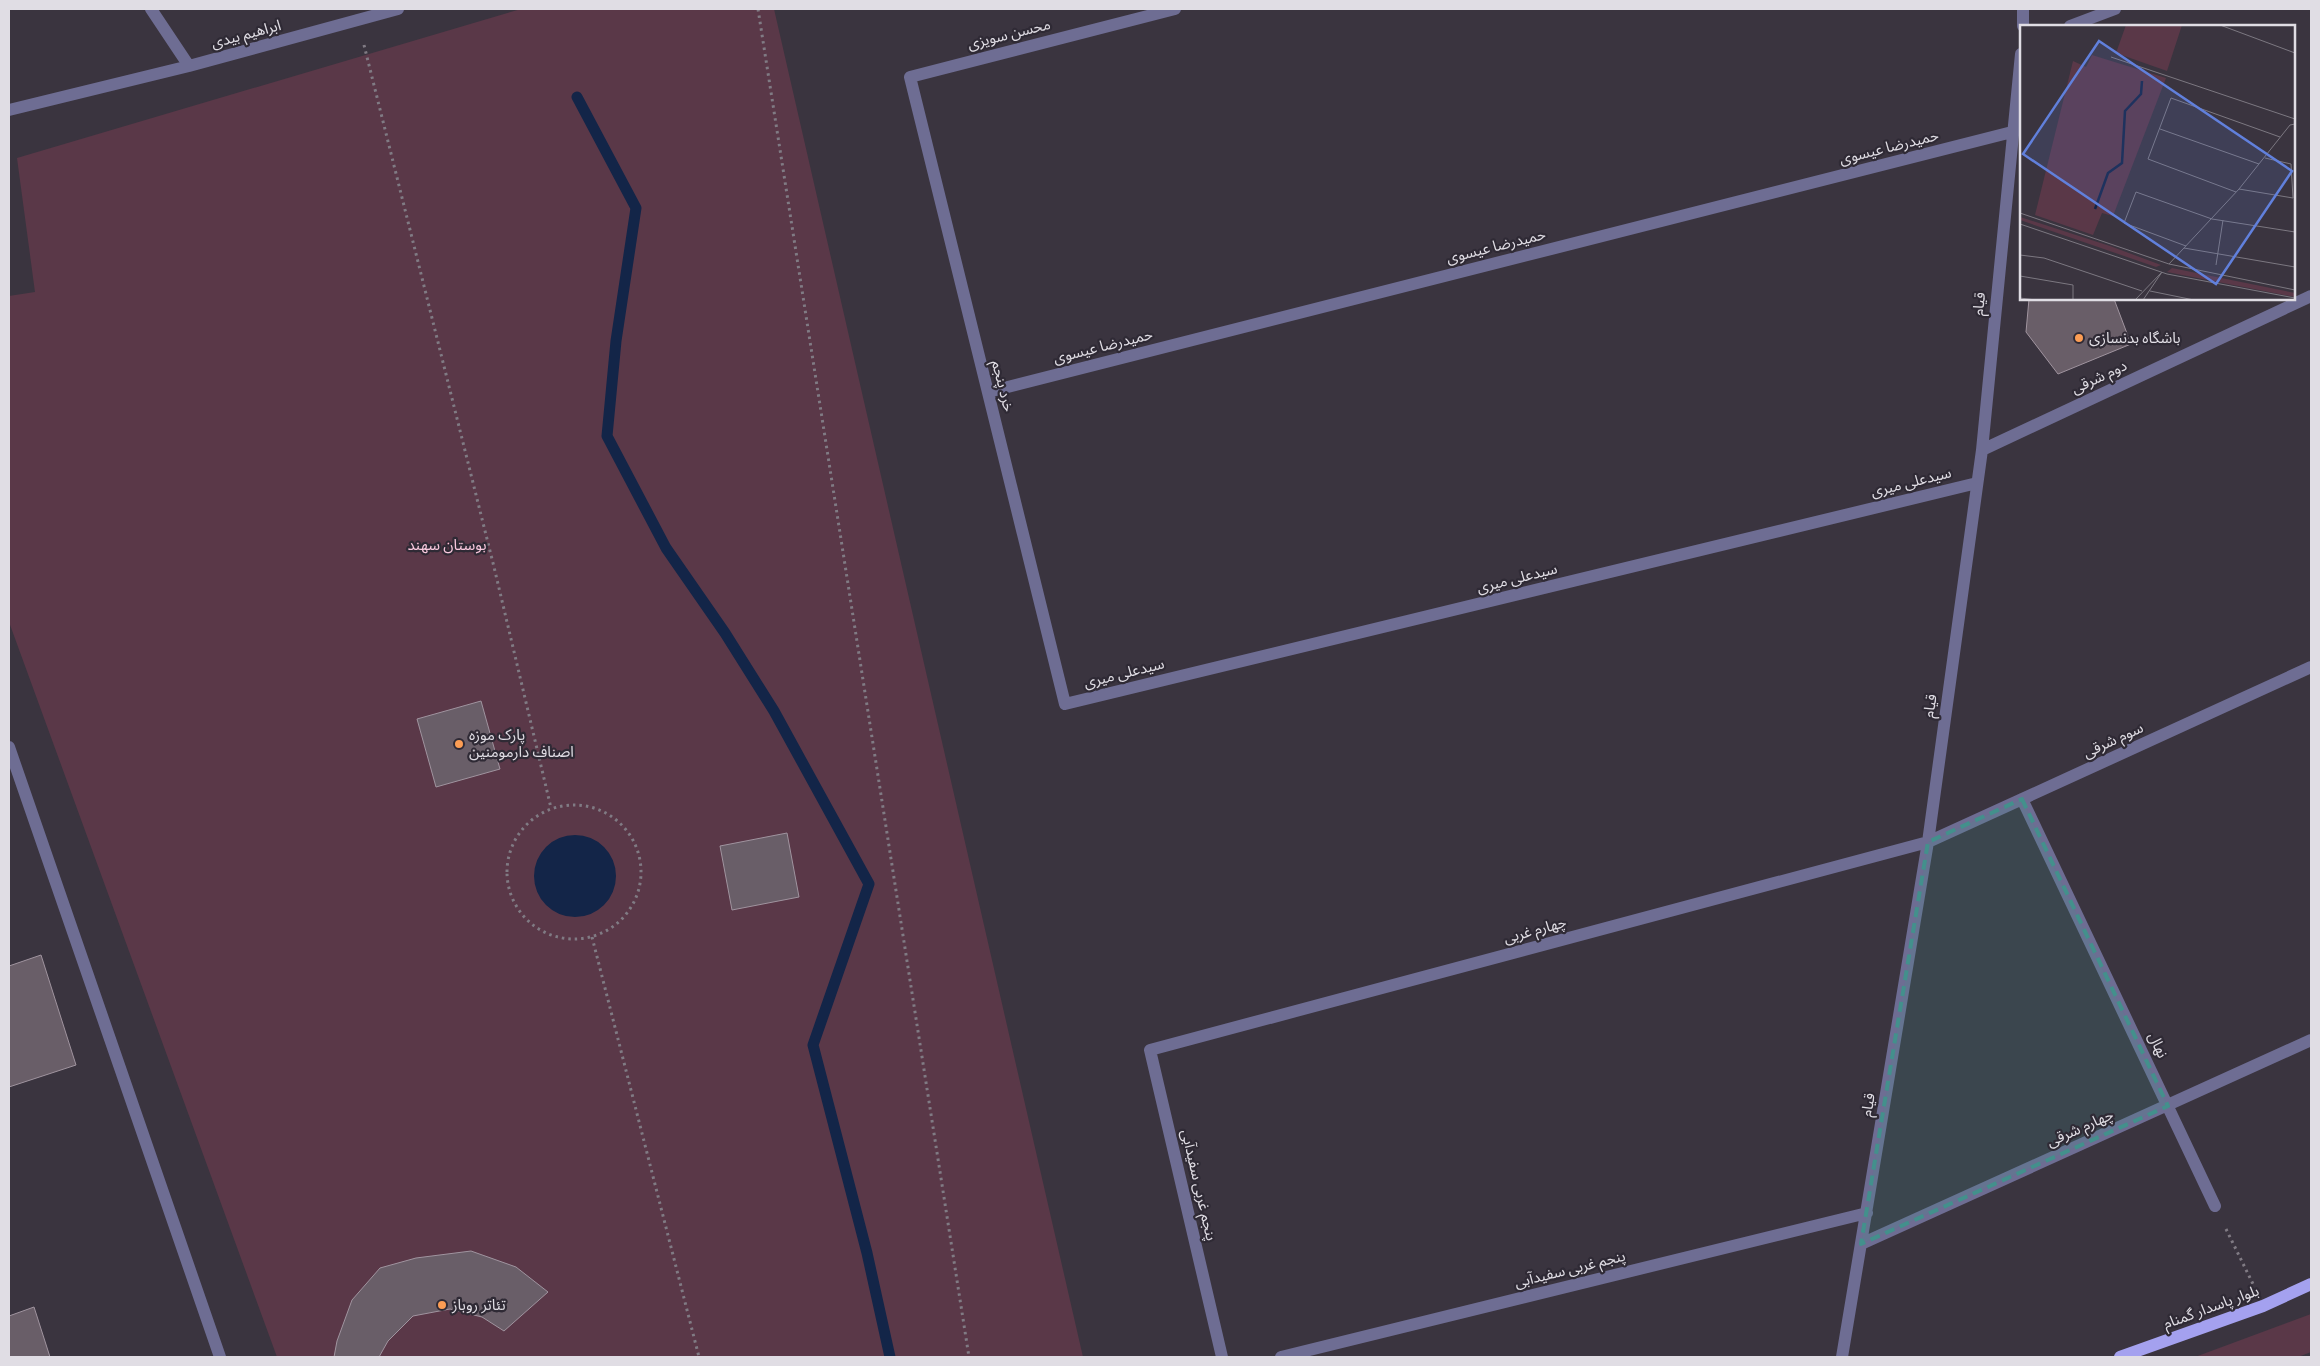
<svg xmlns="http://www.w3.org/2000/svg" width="2320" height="1366" font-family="'Titillium Web','Noto Sans Arabic',sans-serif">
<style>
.green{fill:#5a3848}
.water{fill:#132548}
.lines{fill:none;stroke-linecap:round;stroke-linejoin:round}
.stream{stroke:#132548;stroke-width:11}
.building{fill:#695e68;stroke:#a0949f}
.path{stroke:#807b84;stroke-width:3;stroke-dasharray:2.5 4;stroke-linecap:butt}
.minor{stroke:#6e6d93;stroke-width:12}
.major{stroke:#a4a1ef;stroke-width:12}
.marked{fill:#43908c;fill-opacity:0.2;stroke:#43908c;stroke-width:4;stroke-dasharray:10 6;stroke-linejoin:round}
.poi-dot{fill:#fc9d54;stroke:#2f2a35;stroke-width:2}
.labels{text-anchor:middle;stroke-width:4.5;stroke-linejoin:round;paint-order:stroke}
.street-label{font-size:15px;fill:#e0dde4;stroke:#2f2a35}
.poi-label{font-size:15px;fill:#e0dde4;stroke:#2f2a35;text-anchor:start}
.park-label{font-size:15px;fill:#f9c9de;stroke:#2f2a35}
.inset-river{fill:none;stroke:#132548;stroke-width:2.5}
.inset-road{fill:none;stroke:#7c7881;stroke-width:1}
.view{fill:#6180dc;fill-opacity:0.15;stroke:#6180dc;stroke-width:2.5}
.inset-edge{fill:none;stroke:#e0dde4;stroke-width:2.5}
</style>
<rect width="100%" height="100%" fill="#3a343f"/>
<path class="green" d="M521 9H774L1083 1357H277L9 622V296L35 292 17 158Z
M2311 1314V1352L2298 1357H2195Z"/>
<path class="water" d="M534 876a41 41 0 1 1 82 0a41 41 0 1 1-82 0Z"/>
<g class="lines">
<path class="stream" d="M577 97 636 208 616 341 607 436 666 548 725 633 774 711 869 884 813 1045 867 1253 890 1357"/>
</g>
<path class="building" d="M2029 299H2114L2131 344 2058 374 2026 332Z
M481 701 500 769 436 787 417 719Z
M787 833 799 897 732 910 720 846Z
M41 955 76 1065 9 1087V966Z
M471 1251 516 1267 548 1292 504 1331 482 1317 450 1309 413 1316 388 1341 379 1357H334L337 1341 352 1300 380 1268 416 1258Z
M34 1307 50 1357H9V1316Z"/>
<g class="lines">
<path class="path" d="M758 9 969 1357
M364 45 494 567 551 808
M507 872a67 67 0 1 1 134 0a67 67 0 1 1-134 0Z
M592 937 699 1357
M2226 1229 2253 1284"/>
<path class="minor" d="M151 9 189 66
M1175 9 910 77 1065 704 1977 483
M2023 26V9
M2070 26 2115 9
M9 110 189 66 398 9
M988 392 2012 132
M1982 450 2311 296
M9 747 220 1357
M2022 799 2215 1206
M1861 1244 2311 1040
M1222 1357 1150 1050 1928 842 2311 667
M1281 1357 1867 1213
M1842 1357 1928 842 1982 450 2021 54"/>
<path class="major" d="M2120 1357 2263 1306 2311 1284"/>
</g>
<path class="marked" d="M2022 799 2168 1106 1861 1244 1928 842Z"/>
<g class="poi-dot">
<circle cx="2079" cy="338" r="5"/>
<circle cx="459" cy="744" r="5"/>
<circle cx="442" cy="1305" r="5"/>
</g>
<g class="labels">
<g class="street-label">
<text transform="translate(246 34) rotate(-15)" y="5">ابراهیم بیدی</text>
<text transform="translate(1009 34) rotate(-14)" y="5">محسن سویزی</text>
<text transform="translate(1889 147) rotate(-14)" y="5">حمیدرضا عیسوی</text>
<text transform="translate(1496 246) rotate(-14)" y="5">حمیدرضا عیسوی</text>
<text transform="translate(1979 304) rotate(-85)" y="5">قیام</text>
<text transform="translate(1103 346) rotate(-14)" y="5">حمیدرضا عیسوی</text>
<text transform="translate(2099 377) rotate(-25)" y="5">دوم شرقی</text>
<text transform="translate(1003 386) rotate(76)" y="5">خرد پنجم</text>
<text transform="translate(1911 482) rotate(-14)" y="5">سیدعلی میری</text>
<text transform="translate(1517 578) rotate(-14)" y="5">سیدعلی میری</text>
<text transform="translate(1124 673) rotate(-14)" y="5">سیدعلی میری</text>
<text transform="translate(1930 706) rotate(-82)" y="5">قیام</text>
<text transform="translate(2113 740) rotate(-25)" y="5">سوم شرقی</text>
<text transform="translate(1535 930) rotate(-15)" y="5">چهارم غربی</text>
<text transform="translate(2158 1045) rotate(65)" y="5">نهال</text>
<text transform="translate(1868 1105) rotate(-81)" y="5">قیام</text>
<text transform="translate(2080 1128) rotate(-24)" y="5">چهارم شرقی</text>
<text transform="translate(1199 1185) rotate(77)" y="5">پنجم غربی سفیدآبی</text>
<text transform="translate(1570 1269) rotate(-14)" y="5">پنجم غربی سفیدآبی</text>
<text transform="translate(2211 1307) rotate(-20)" y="5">بلوار پاسدار گمنام</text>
</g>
<g class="poi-label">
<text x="2089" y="343">باشگاه بدنسازی</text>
<text x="469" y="740">پارک موزه<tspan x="469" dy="17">اصناف دارمومنین</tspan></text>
<text x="452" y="1310">تئاتر روباز</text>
</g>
<g class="park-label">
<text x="447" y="550">بوستان سهند</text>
</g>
</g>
<g transform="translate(2020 25)">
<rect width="275" height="275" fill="#3a343f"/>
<path d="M106 0H162L147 46 96 28ZM72 30 146 53 93 191 82 188 73 210 15 190 53 36 66 42ZM0 192 90 221 141 240 136 242 0 195ZM152 243 275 268V272L147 247Z" fill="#5a3848"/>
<path class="inset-river" d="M75 184 88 148 102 138 105 86 121 69 122 56"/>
<path class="inset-road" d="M200 0 275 28M91 32 275 94M140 104 239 139M219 164 273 173 271 139 245 133M216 167 128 134 151 73 260 112M0 188 149 239 275 265M0 199 147 249 275 273M166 221 104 198 116 167 192 194 275 207M164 223 275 242M0 230 24 233 122 266M149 239 219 164 270 100 275 99M196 240 203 195M0 251 53 260V275M130 266 174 275M0 273 16 275M115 275 142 247M123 275 142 247"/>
<path class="view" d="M79 16 272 146 196 259 3 129Z"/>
<rect width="275" height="275" class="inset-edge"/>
</g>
<rect width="2320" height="1366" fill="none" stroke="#e0dde4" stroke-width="20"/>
</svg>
